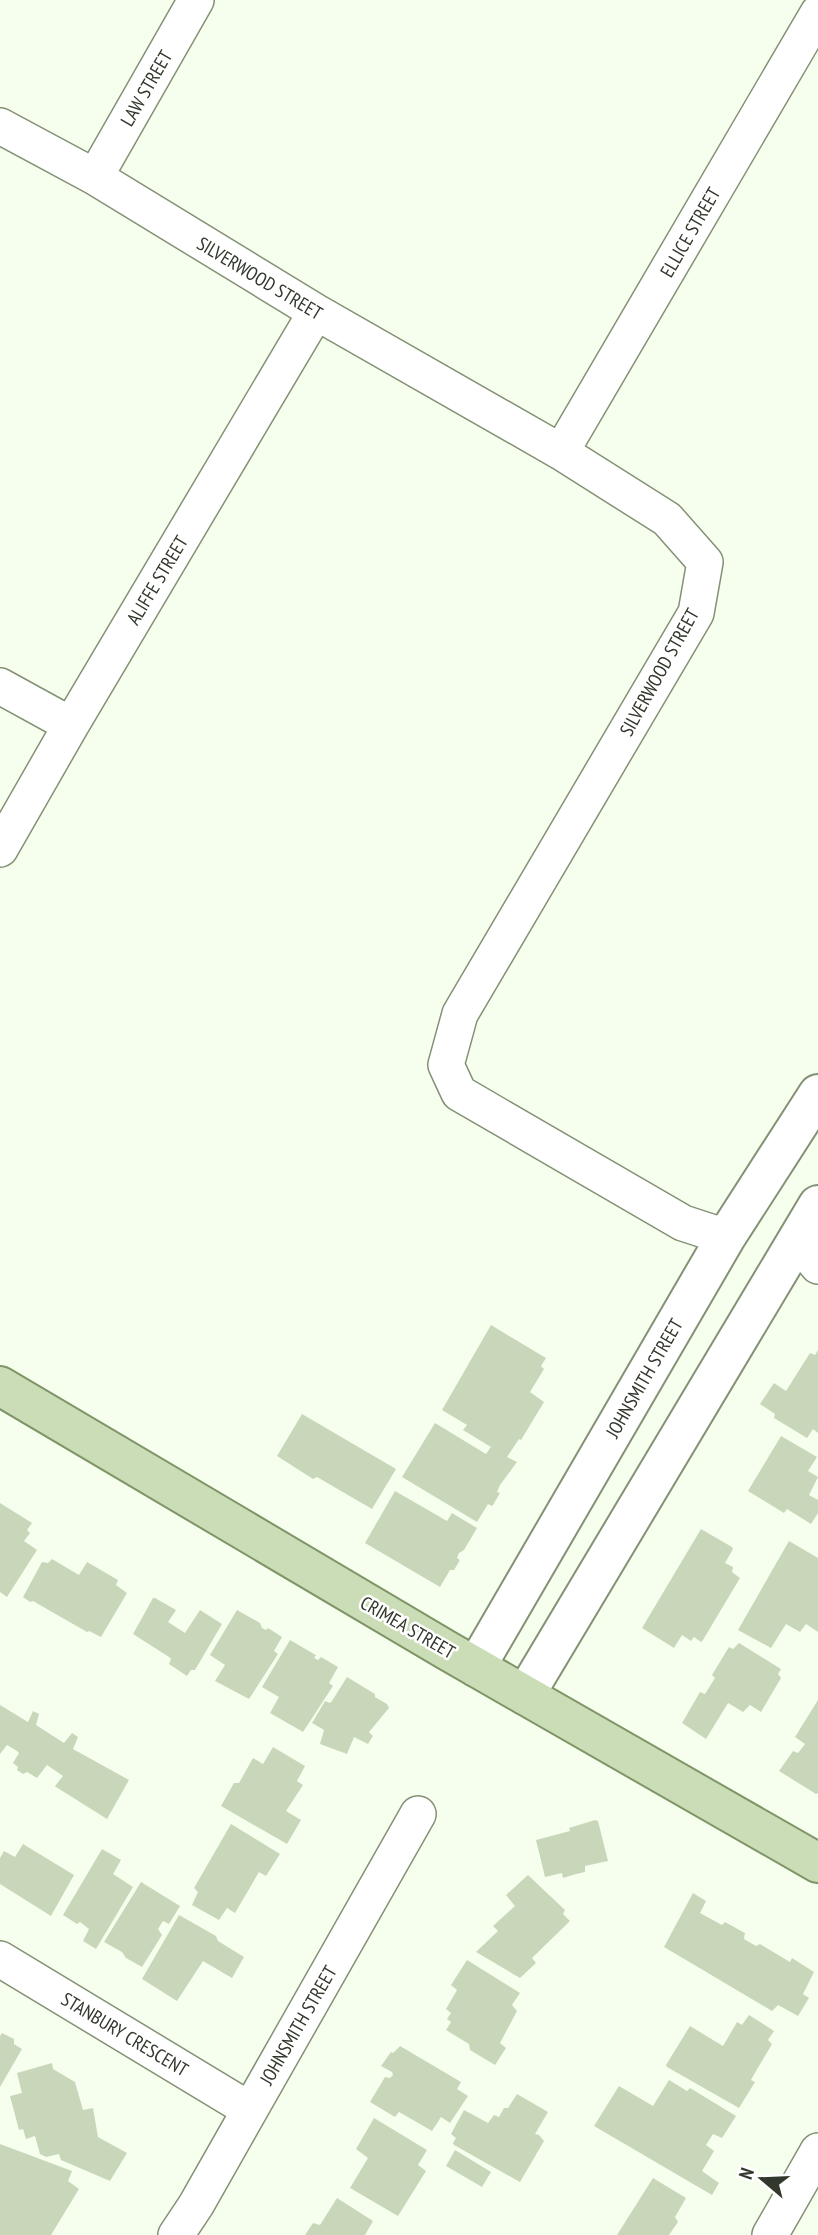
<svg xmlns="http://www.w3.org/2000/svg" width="818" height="2235" font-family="'PT Sans Narrow',sans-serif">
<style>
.building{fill:#c8d7b9}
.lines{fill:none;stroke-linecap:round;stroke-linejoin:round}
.minor-casing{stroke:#839175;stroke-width:38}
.tertiary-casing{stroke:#839175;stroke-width:42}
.primary-casing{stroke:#7f9567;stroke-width:42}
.minor{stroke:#fff;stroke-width:35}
.tertiary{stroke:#fff;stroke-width:38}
.primary{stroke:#cbddb7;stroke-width:38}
.labels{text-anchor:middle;stroke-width:5;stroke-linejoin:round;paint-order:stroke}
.street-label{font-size:19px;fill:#32382c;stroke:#fff}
</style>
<rect width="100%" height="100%" fill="#f6ffed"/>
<path class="building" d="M491 1325 546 1358 541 1366 544 1369 530 1392 544 1402 521 1440 519 1439 507 1457 517 1462 500 1485 497 1492 500 1493 493 1505 492 1506 488 1504 477 1522 402 1477 435 1423 486 1454 491 1447 463 1430 467 1425 442 1410Z
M818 1350V1433L813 1429 807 1438 774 1418 775 1414 760 1404 774 1383 786 1391 810 1353 815 1355Z
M302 1414 396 1469 372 1509 317 1477 313 1479 277 1456Z
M781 1436 817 1457 808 1471 818 1477 809 1495 818 1500V1513L811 1524 787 1509 784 1513 748 1491Z
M395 1491 447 1521 452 1513 477 1528 464 1550 459 1553 457 1558 460 1560 454 1570H450L440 1587 365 1543Z
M0 1503 32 1523 27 1530 30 1533 24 1541 37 1550 7 1597 0 1592Z
M701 1529 732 1547 733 1549 725 1563 733 1567 732 1572 740 1578 703 1640 701 1642 694 1637 691 1641 682 1635 674 1648 642 1628Z
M789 1541 818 1558V1632L806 1624 800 1632 786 1624 771 1648 738 1630Z
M52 1559 79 1575 87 1562 118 1580 116 1585 127 1593 101 1637 89 1631 87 1632 33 1601 30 1602 23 1597 42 1562 48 1563Z
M153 1598H155L176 1610 168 1622 185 1633 200 1610 222 1624 195 1670H191L187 1676 169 1664 171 1659 169 1657 133 1634Z
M237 1610 260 1623 262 1628 266 1630 268 1628 282 1637 274 1651 278 1654 249 1699 215 1681 225 1665 210 1655Z
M290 1640 314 1654 316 1655 314 1658 318 1660 321 1657 338 1667 329 1683 333 1686 303 1732 270 1713 279 1697 262 1687Z
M739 1643 781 1669 778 1674 781 1678 761 1712 750 1705 743 1712 728 1703 706 1739 682 1723 700 1692 705 1694 715 1678 712 1675 729 1647 733 1649Z
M347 1677 375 1694V1697L387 1704 389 1708 369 1732 373 1736 368 1744 354 1737 347 1754 320 1744 324 1730 312 1723 325 1701 330 1703 332 1701Z
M818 1700V1793L816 1794 779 1771 793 1751 798 1753 805 1744 795 1737Z
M0 1705 28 1722 33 1711 39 1714 36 1725 64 1743 72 1733 78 1737 73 1749 129 1780 107 1819 56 1787 55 1786 63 1776 47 1765 37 1778 27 1772 23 1774 17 1770 18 1767 13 1763 19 1753 17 1751 7 1745 0 1754Z
M273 1747 305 1766 297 1781 303 1785 286 1811 301 1820 287 1844 221 1806 234 1783H239L253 1758 263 1764Z
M595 1820 598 1821 608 1861 585 1866V1872L576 1874 563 1878 562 1873 545 1877 536 1840 570 1831 569 1828Z
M231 1824 280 1854 266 1876 259 1872 235 1913 227 1908 219 1920 192 1905 198 1892 194 1888Z
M23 1844 74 1875 51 1916 0 1884V1858L4 1851 15 1857Z
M102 1849 121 1860 113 1874 133 1887 96 1949 83 1941 89 1929 80 1922 77 1924 63 1915Z
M528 1875 565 1910 563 1914 570 1921 532 1958 536 1963 520 1978 476 1952 498 1931 493 1926 515 1906 506 1895Z
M141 1882 180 1906 169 1924 163 1921 158 1929 162 1935 142 1967 126 1958 122 1952 104 1942Z
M693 1893 706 1901 700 1913 722 1925 725 1922 745 1933 744 1939 756 1946 760 1944 790 1962 792 1958 814 1972 803 1994 809 1998 798 2016 778 2005 772 2011 664 1947Z
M179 1915 216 1936 218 1941 244 1957 232 1978 203 1961 177 2001 142 1979Z
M467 1960 520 1993 512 2005 517 2011 500 2043 506 2048 495 2065 470 2050 469 2044 446 2030 451 2022 447 2019 451 2013 446 2009 457 1990 451 1985Z
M749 2015 774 2031 768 2040 772 2044 752 2078 751 2080 755 2082 739 2108 667 2067 666 2065 690 2026 723 2046 737 2022 742 2025Z
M2 2033 14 2039V2044L22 2049 0 2087V2036Z
M400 2046 461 2082 457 2089 468 2096 450 2123 441 2117 432 2131 399 2112 395 2117 370 2102 385 2077 390 2078 393 2075 392 2072 381 2066 391 2052 393 2053Z
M52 2063 53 2069 75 2082 83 2110 93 2108 98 2137 127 2153 110 2181 61 2160 59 2154 46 2157 40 2154 35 2136 26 2139 23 2129 19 2130 10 2096 22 2093 17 2073Z
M669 2080 687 2091 690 2088 736 2116 722 2138 713 2134 706 2145 714 2151 702 2171 719 2183 712 2195 594 2126 619 2086 653 2106Z
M517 2094 548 2112 535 2134 539 2135 544 2141 520 2182 454 2145 453 2143 456 2138 451 2134 464 2110 488 2123 494 2115 499 2117 504 2108H508Z
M374 2118 427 2150 418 2165 426 2171 398 2216 350 2188 368 2158 356 2149Z
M0 2144 72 2171 68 2181 79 2189 51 2235H0Z
M455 2150 491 2172 482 2187 446 2166Z
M653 2178 686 2198 675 2217 678 2222 669 2235H617Z
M337 2198 373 2221 365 2235H305L313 2223 320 2225Z"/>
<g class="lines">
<defs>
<path id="minor" d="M0 126 95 177 316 312 561 452 667 519 705 562 696 613 460 1014 446 1065 459 1093 683 1223 726 1237
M95 177 196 0
M561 452 818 13
M0 686 71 725
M0 849 71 725 316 312
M797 1241 818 1266
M0 1959 250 2110
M176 2235 196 2205 418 1814
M770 2235 818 2151"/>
<path id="tertiary" d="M476 1667 726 1237 818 1094
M525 1695 818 1205"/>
<path id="primary" d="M0 1386 448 1651 818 1863"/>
</defs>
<use href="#minor" class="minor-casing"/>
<use href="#tertiary" class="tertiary-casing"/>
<use href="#primary" class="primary-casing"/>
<use href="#minor" class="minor"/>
<use href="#tertiary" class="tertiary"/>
<use href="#primary" class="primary"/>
</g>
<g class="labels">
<g class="street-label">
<text transform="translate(146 88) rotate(-60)" y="7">LAW STREET</text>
<text transform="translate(690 232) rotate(-60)" y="7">ELLICE STREET</text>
<text transform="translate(260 278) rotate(31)" y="7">SILVERWOOD STREET</text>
<text transform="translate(157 580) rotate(-59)" y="7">ALIFFE STREET</text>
<text transform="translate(659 672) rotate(-61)" y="7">SILVERWOOD STREET</text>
<text transform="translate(644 1378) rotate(-60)" y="7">JOHNSMITH STREET</text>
<text transform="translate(408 1627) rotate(30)" y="7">CRIMEA STREET</text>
<text transform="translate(298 2025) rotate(-60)" y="7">JOHNSMITH STREET</text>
<text transform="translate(125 2034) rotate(31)" y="7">STANBURY CRESCENT</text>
</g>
</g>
<g transform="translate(762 2179) rotate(289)" stroke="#ffffff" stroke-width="5" paint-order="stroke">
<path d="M0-5L12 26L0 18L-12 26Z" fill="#32382c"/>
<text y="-10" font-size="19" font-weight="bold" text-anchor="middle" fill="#32382c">N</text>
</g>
</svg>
